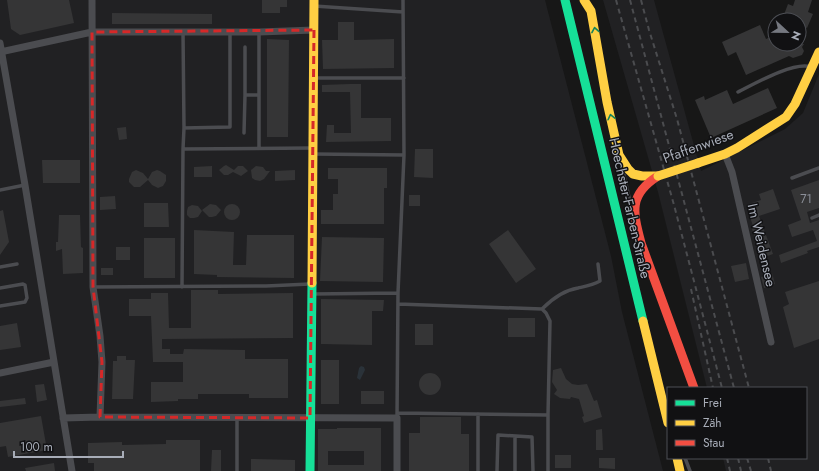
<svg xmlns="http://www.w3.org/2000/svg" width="819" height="471" font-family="Jost,sans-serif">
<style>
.built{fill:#212123}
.water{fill:#2a3239}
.building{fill:#353536;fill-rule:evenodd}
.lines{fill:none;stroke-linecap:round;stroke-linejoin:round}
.lane{stroke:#4b4c50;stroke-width:3.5}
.street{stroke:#4b4c50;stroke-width:7}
.fast{stroke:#16e098;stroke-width:9}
.slow{stroke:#ffcf43;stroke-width:9}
.jam{stroke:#f24e42;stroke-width:9}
.rail{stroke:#4b4c4f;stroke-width:2;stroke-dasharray:5 4;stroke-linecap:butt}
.slow-bridge{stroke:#ffcf43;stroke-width:9}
.oneway{stroke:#14835c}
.marked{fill:none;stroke:#d62828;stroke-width:3;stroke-dasharray:8 5;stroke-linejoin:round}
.labels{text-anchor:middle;stroke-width:3;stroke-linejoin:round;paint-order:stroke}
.number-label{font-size:12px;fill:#8b8f98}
.street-label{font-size:14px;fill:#a8adb8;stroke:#111113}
</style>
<rect width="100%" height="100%" fill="#171717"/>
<path class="built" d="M0 0H545L611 256 622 312 663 471H0Z
M603 0H654L701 171 785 129 803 113 819 74V471H726L723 458H806V388H707L658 192Z"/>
<path class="water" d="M361 366 364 367 365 370 360 380 357 378 359 368Z"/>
<path class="building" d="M7 0H69L74 23 20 35 11 29Z
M262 0H287V7H280V13H262Z
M795 0H812L808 12 813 14 807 28 799 25V20H782L788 4 793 6Z
M112 13 212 14V24H112Z
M338 22H354V40L394 39V68L323 69 322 40H338Z
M760 25 766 39 775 35V44H777L778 46 782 44H804L802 47 804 51 802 55 793 58 789 56 746 75 736 52 728 56 722 42Z
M267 39 289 40 288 137H267Z
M350 84H361V118H391V141L326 142 327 125H334V133H351L350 92H322V85Z
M768 88 777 108 711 138 695 100 704 96 705 100 727 90 733 104Z
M126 127 127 139 119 140 117 128Z
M415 149H433V178L414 177Z
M42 160H80V183H43Z
M226 165 234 170 238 166H243L248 171 241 176 233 172 228 175H224L219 170 224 166Z
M212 166V177H194V167Z
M256 166 263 167 266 171H270L264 179 260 181 255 180 252 178 251 170Z
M328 168H387V188H384V224H321V210H333V194H338V179H328Z
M136 170 143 173 148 179 152 172 157 170 160 171 166 175V181L163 186 158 188 152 185 148 180 140 187H134L129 182V179L132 172Z
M295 170V180L275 181V171Z
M819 180V208L807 212 810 223 819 220V247L807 251 808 253 781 263 779 255 817 241 813 230 792 237 788 225 801 220 791 190Z
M773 189 780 209 759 216 773 254 762 258 751 226H753L746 205 761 200 759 194Z
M409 195H420V206H409Z
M115 196 116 209 100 210V197Z
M144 203H168L169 227H144Z
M210 204 216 205 221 210 216 216 212 217H209L202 210Z
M224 212a8 8 0 1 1 16 0a8 8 0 1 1-16 0Z
M192 205 198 206 202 211 198 217 194 218H190L187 215V211L188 207Z
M3 210 9 242 0 255V211Z
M59 215H80L81 247 83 248V273L63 274 62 249 56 251V242H58Z
M194 230 234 232 233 265H246L247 235H294V278L217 277V275L194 274Z
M508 230 536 269 516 283 489 244Z
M322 237 384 238 383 282 320 281Z
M144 238H175V278H144Z
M116 247H130V260H116Z
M746 263 749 279 735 282 731 266Z
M101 268H113V275H101Z
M772 273 775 284 764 288 761 277Z
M819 281V339L794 348 783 307 789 304 785 292Z
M191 290H218V294L293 293V338L162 339V349H170V354H183L184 349 245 350V359H288V398H249V394H198V399H178V401L151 402V382H183V362H153L151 316H129V299H151V293H168L169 328H191Z
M321 299 384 300 383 311H372V345L321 344Z
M508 318H535V337H508Z
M17 323 21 347 0 350V326Z
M415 324H433V345H415Z
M117 356H126V360H135L133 399H112L113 361H117Z
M321 360H339V404H321Z
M561 368 566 379 572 384 578 385 587 384 594 401 597 400 602 417 584 423 582 417 584 416 579 399 571 397 570 399 560 398 554 394 557 390 552 382 553 370Z
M419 384a11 11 0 1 1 22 0a11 11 0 1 1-22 0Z
M44 384 47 400 37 402 35 385Z
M361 391H384V404H361Z
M25 398 26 404 0 407V401Z
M41 416 47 450 8 457 6 446 0 447V423Z
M420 417H461V434H469V471H409V433H420Z
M337 428H381V471H318V429H337ZM328 451H364V465H328Z
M602 429 603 450H596V430Z
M166 440H200V471H94V463H88V443L122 442V445L166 444Z
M212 450H221V471H211Z
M555 455H571V468H555Z
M599 458H615V469L599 468Z
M251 459 295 460V471H251Z
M54 463 55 471H26L25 468Z"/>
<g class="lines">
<path class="lane" d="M314 6 403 12
M183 32 184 128
M230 32V127L184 128 183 149 311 148
M245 47V95
M315 78H404
M738 92C754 84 794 61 811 67
M244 133 245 95H259
M259 148V32
M314 154 404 155
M622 167 631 206
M792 178 819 168
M0 190 25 185
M812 218 819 215
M0 267 17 264
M93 287 266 286 310 284
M182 287 183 149
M0 288 23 284 25 285 27 298 25 302 0 306
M313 294 398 293
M398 304 542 309 546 313 550 321 548 415
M542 309C552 299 565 290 578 288 587 286 593 285 600 281L598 264
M398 413 548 415V471
M397 418 398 293 404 155 403 0
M515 436V471
M685 458 690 471
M237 471V418
M478 471V414
M497 471 498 435 532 437 533 471"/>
<path class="street" d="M92 0 93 287 100 336 102 362 100 417
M0 43 25 185 72 471
M0 52 92 32H259L314 30
M725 154 732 172 771 342
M0 373 54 362
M63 418 100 417 397 418V471"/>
<path class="fast" d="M565 0 643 321
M310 471 312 283"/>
<path class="slow" d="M584 0 591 11 607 102 619 155 628 169 633 174 642 176H657
M698 163 725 154 737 148 786 117 795 104 819 52
M312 283 314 0
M643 321 668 423
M677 458 680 471"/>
<path class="jam" d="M658 176C628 195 633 212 641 243L694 388"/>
<path class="rail" d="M616 0 674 205 722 388
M630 0 734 388
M641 0 649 30 677 119 749 388
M691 289 713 388
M727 458 730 471
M738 458 741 471
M747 458 751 471
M768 458 771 471"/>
<path class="slow-bridge" d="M658 176 698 163"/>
</g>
<defs><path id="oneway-chevron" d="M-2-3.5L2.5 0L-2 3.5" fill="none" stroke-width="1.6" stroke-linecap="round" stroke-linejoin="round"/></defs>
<g class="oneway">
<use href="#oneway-chevron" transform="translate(595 30) rotate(-100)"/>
<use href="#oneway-chevron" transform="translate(611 117) rotate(-103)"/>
</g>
<path class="marked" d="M314 30 310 418 100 417 102 362 93 287 92 32Z"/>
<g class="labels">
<g class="number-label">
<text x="806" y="203">71</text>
</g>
<g class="street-label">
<text transform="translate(698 146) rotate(-20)" y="5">Pfaffenwiese</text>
<text transform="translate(630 208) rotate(77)" y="5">Hoechster-Farben-Straße</text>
<text transform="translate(762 245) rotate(77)" y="5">Im Weidensee</text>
</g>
</g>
<rect x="667" y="387" width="140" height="72" fill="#111113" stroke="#4d4f55"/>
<rect x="675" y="400" width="20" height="6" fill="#16e098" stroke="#4d4f55"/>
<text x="703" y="407" font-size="12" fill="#a8adb8">Frei</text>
<rect x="675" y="420" width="20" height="6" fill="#ffcf43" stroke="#4d4f55"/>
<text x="703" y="427" font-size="12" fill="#a8adb8">Zäh</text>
<rect x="675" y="440" width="20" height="6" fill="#f24e42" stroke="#4d4f55"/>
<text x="703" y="447" font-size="12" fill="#a8adb8">Stau</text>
<g transform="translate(787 32) rotate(112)"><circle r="19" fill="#111113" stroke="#4d4f55"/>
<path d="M0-3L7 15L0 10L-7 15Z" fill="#757880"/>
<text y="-6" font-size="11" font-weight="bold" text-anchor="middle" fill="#a8adb8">N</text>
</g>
<path d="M14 451v6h109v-6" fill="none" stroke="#a8adb8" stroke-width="2"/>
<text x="20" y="451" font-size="12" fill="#a8adb8" stroke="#111113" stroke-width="3" paint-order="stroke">100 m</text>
</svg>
